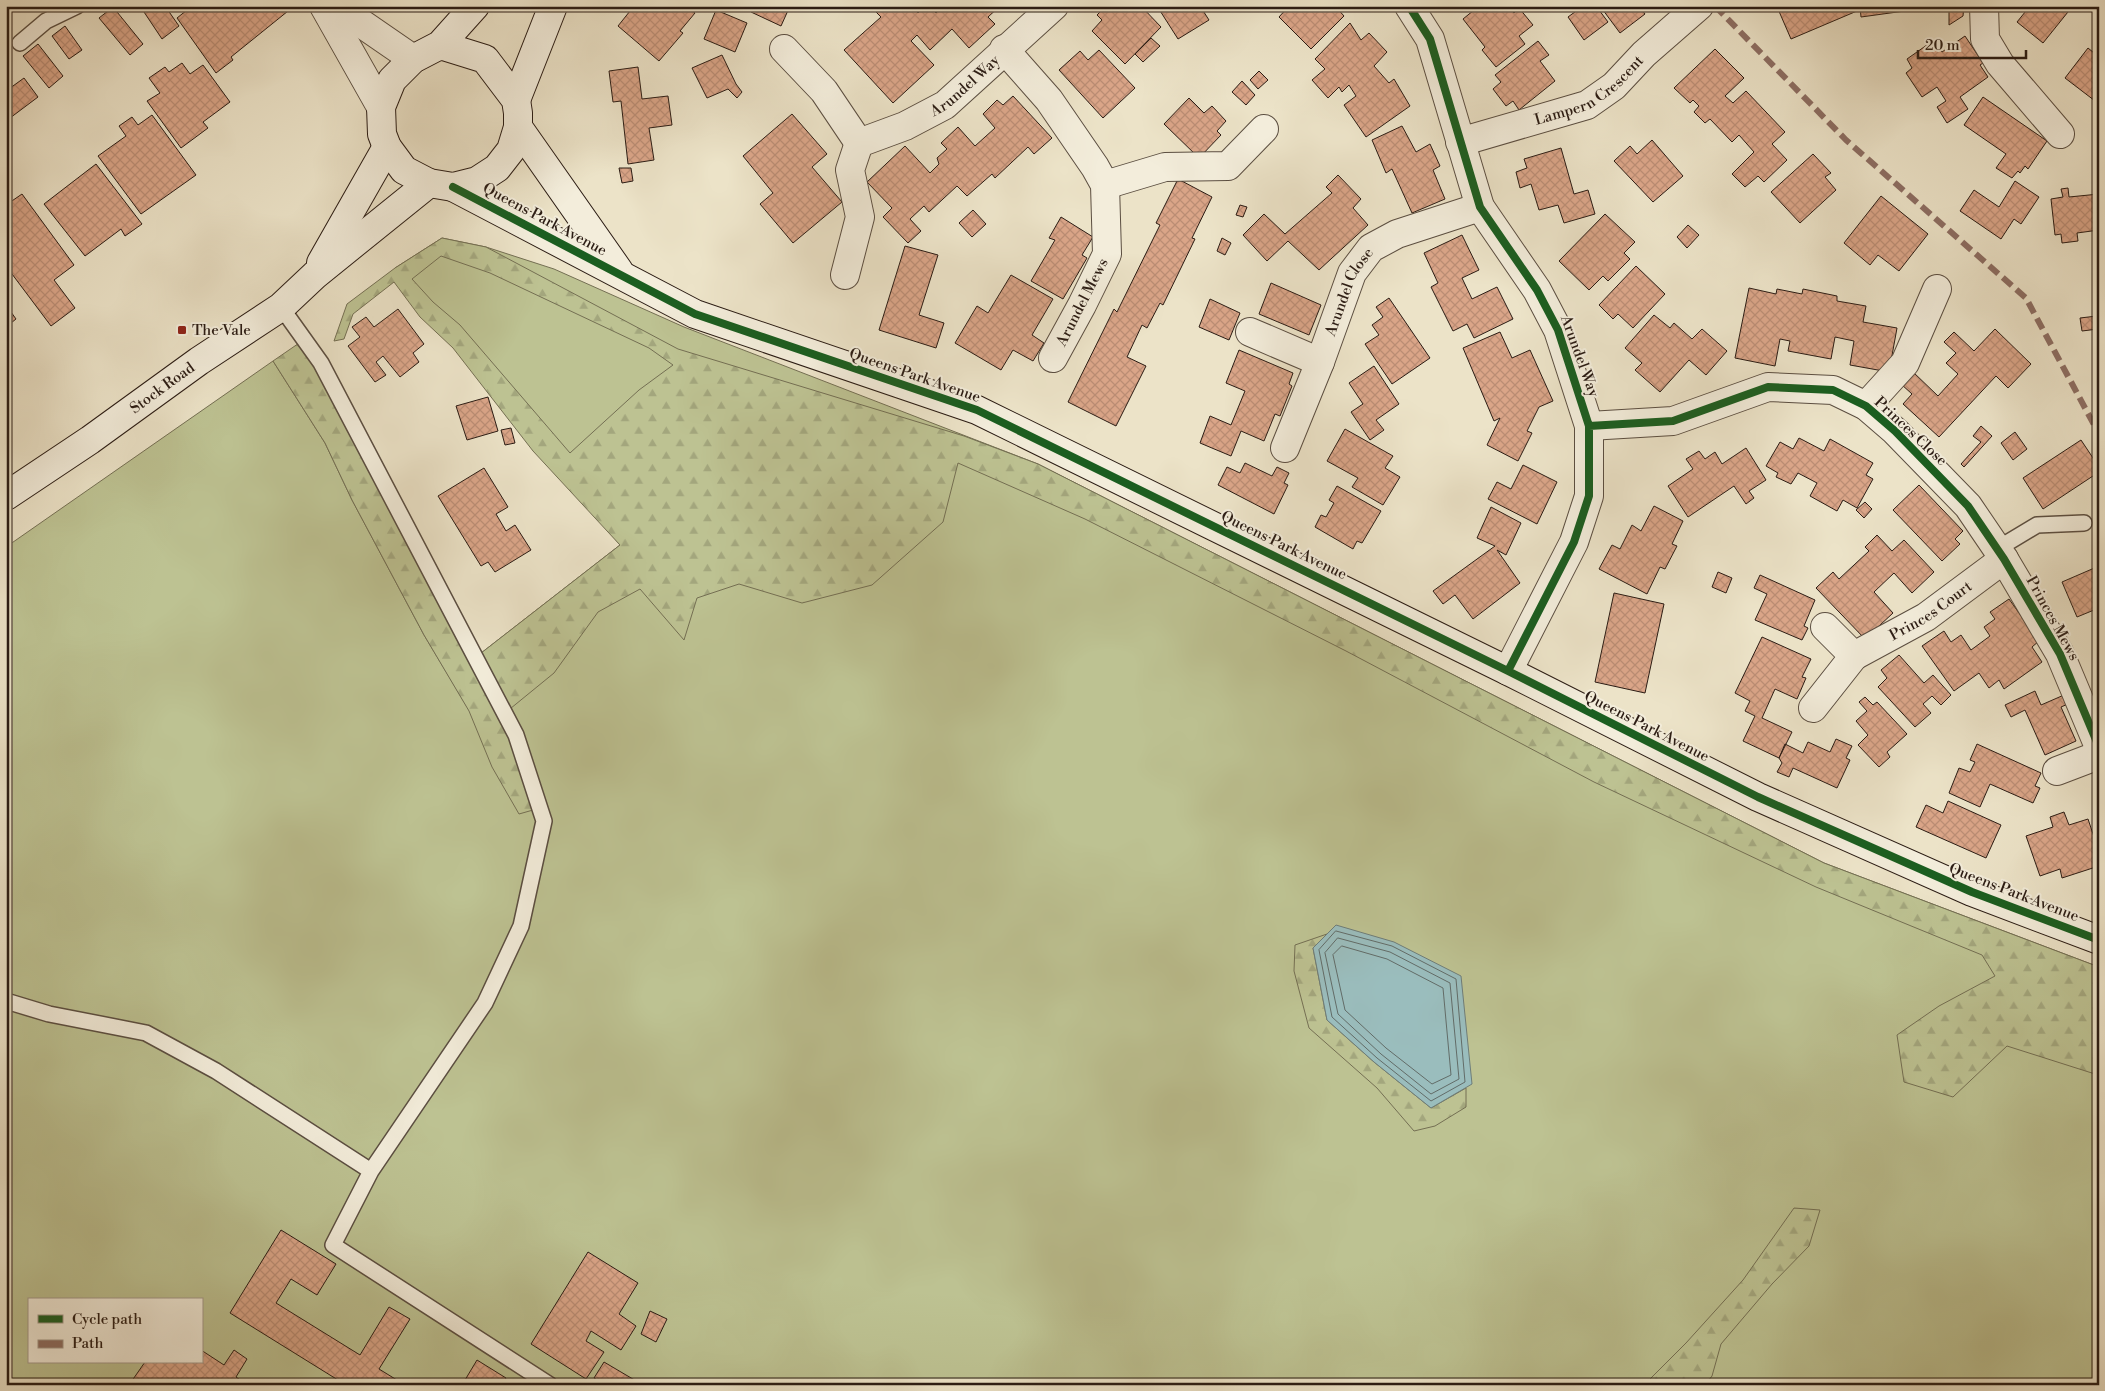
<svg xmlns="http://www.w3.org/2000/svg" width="2105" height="1391" font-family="'Libre Bodoni',serif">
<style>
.grass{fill:#bdc292;stroke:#746f53;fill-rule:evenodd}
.forest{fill:url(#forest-firs);stroke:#746f53;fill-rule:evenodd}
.water{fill:#9abdbd;stroke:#6e7d79}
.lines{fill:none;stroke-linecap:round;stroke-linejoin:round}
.shore{stroke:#626c68;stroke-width:1}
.building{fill:url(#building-cross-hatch);stroke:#2b1c14}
.lane-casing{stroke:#5b4e41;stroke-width:18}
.street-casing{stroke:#5b4e41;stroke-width:30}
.secondary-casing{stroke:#2b1c14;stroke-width:30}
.lane{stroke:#f3eddb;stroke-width:15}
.street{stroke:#f3eddb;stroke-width:28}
.secondary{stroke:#f3eddb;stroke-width:28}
.quiet{stroke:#8d6e63;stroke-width:6;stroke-dasharray:12 6;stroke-linecap:butt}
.cycleway-casing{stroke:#f3eddb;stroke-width:11}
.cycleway{stroke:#1b5e20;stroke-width:8}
.poi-dot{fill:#8f2418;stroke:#f3eddb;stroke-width:2}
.labels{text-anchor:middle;stroke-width:4;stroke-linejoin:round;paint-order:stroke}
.street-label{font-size:15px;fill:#2b1c14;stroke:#f3eddb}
.poi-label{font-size:15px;fill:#2b1c14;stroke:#f3eddb;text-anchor:start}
</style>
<defs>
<pattern id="forest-firs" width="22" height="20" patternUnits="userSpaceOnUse" patternTransform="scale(1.25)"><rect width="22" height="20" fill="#bdc292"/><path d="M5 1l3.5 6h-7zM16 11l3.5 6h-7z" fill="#a3a67d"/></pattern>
<pattern id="building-cross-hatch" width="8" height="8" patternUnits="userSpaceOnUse" patternTransform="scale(1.25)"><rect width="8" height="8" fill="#daa588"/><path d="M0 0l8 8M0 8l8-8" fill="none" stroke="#bb8d74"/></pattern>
</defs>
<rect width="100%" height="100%" fill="#ece3c8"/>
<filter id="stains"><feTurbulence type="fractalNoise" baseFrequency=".004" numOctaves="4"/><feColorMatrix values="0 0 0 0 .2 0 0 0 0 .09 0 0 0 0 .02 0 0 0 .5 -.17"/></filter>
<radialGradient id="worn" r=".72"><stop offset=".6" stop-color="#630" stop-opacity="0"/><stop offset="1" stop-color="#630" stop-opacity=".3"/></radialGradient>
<path class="grass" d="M442 238 486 247 554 269 684 327 1038 464 1824 863 2099 967V1385H6V547L273 361 325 443 352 500 424 635 469 710 476 657 620 545 395 268ZM29 1300H201V1362H29Z"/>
<path class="forest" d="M442 238 486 247 678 349 964 436 1038 464 1824 863 2099 967V1079L2095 1074 2007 1046 1953 1097 1904 1082 1897 1035 1939 1006 1995 976 1982 955 1816 887 1594 782 1346 651 1085 519 958 463 943 522 872 585 802 603 739 584 697 598 684 640 640 589 598 612 554 673 505 713 540 808 519 814 492 767 469 711 424 635 352 500 325 443 273 361 305 339 476 657 620 545 533 451 453 348 420 317 394 282 353 314 344 339 334 341 347 304 395 268ZM441 256 490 273 649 348 673 365 639 390 570 453 460 325 433 302 412 279Z
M1327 934 1313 948 1327 1020 1374 1062 1431 1108 1466 1088V1107L1435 1126 1414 1131 1377 1088 1309 1028 1294 971 1295 945Z
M1794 1208 1820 1210 1809 1246 1772 1284 1721 1344 1712 1376 1705 1385H1644L1686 1343 1743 1280Z"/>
<path class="water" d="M1336 925 1394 942 1461 976 1472 1084 1431 1108 1374 1062 1327 1020 1313 948Z"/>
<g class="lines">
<path class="shore" d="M1336 931 1392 946 1456 979 1465 1082 1431 1101 1377 1058 1332 1017 1319 950Z
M1338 938 1390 952 1450 983 1459 1079 1431 1094 1381 1054 1338 1014 1325 953Z
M1342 946 1387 959 1443 988 1451 1075 1432 1084 1386 1048 1345 1010 1333 955Z"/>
</g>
<path class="building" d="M140 6H165L179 26 162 39Z
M192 6H293V7L231 57 233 60 216 73 177 18Z
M634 6H686L695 13 680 31 683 33 659 61 618 26Z
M753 6H790L781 26 751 12Z
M877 6H911L918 13 925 6H929L936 13 943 6H1000L988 17 995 24 969 48 952 29 930 50 917 35 911 41 934 65 893 103 844 50 881 17 873 9Z
M1106 6H1141L1161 27 1125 64 1092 31 1102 20 1097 15Z
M1157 6H1200L1209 20 1178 39Z
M1289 6H1335L1344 16 1311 49 1279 17Z
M1479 6H1508L1514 13 1519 8 1533 25 1519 36 1525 44 1496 67 1482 50 1485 47 1463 19Z
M1583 6H1596L1608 22 1584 40 1568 17Z
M1600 6H1639L1645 14 1620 33Z
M1785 6H1855L1857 11 1791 39 1778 9Z
M1860 6H1911L1912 10 1861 17Z
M1944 6H1964L1963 16 1949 25V8Z
M2030 6H2072V7L2043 43 2017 22Z
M113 7 143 44 130 55 99 18Z
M716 10 747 23 735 52 704 39Z
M1350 23 1361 40 1369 33 1387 52 1374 66 1389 83 1394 79 1410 106 1366 137 1344 105 1356 96 1349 85 1342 92 1339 87 1328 98 1312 80 1325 69 1315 59Z
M65 26 82 50 69 59 52 36Z
M1965 36 1983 63 1980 65 1988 77 1960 97 1968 109 1947 123 1937 107 1946 101 1937 87 1922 97 1906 73 1912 68 1907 59 1934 40 1942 52Z
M1151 38 1160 46 1143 62 1135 54Z
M1538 41 1549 55 1540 61 1555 81 1519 110 1513 101 1506 106 1493 89 1501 82 1495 75Z
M38 44 63 76 49 88 23 56Z
M2088 48 2099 57V104L2065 78Z
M1715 49 1744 78 1725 96 1733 103 1746 91 1785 132 1772 144 1787 160 1764 182 1758 176 1745 187 1732 174 1754 152 1739 135 1732 142 1710 119 1705 123 1694 112 1699 106 1693 100 1690 103 1674 88Z
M1099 50 1135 88 1103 118 1059 70 1080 51 1088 60Z
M722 55 736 84 742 92 737 98 728 89 707 98 692 68Z
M182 63 190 74 203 65 230 102 203 122 208 128 181 148 147 101 160 93 149 78 165 67 169 72Z
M638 67 642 99 668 96 672 125 649 128 654 160 628 164 621 101 613 102 609 71Z
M1259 71 1268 80 1258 89 1250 80Z
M24 78 38 97 6 121V91Z
M1242 81 1255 95 1246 105 1232 92Z
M1013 96 1052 138 1034 154 1028 147 995 178 992 174 967 196 957 186 929 212 924 206 910 219 921 231 908 243 883 217 892 208 867 182 905 146 930 173 939 164 937 158 947 149 941 143 958 127 975 146 995 128 983 114 997 100 1003 105Z
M1983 97 2047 141 2028 169 2025 166 2020 173 2018 171 2012 178 1996 168 2006 154 1964 125Z
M1189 98 1204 113 1212 106 1226 121 1217 131 1221 135 1199 158 1164 124Z
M792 114 827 154 812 167 842 202 793 243 760 204 773 193 743 156Z
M152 115 196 175 141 214 98 156 126 136 119 126 132 117 138 125Z
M1402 126 1416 152 1430 144 1440 166 1433 170 1445 199 1412 213 1392 169 1386 173 1372 140Z
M1652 140 1683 176 1653 202 1614 161 1630 146 1637 154Z
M1561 148 1574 194 1588 190 1595 214 1564 223 1558 205 1539 210 1531 184 1520 188 1516 172 1527 168 1524 159Z
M1813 154 1831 173 1825 177 1836 190 1800 223 1771 192Z
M96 164 142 224 125 236 121 229 85 256 44 204Z
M619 168H631L633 181 622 183Z
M1338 175 1361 199 1353 208 1368 225 1319 270 1288 241 1267 261 1243 235 1264 214 1285 234 1332 193 1326 187Z
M1178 179 1212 197 1192 238 1195 239 1163 305 1160 303 1147 328 1142 325 1127 357 1146 366 1116 426 1068 402 1114 309 1117 312 1160 225 1156 223Z
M2015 181 2039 197 2021 224 2014 219 2001 239 1960 211 1974 190 1999 207Z
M2068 188 2069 197 2099 194V230L2077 233 2078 241 2062 243 2061 234 2055 235 2051 199 2063 197 2061 189Z
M22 194 74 265 54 280 75 308 51 326 6 266V205Z
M1881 196 1928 234 1899 271 1878 255 1870 265 1844 243Z
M1240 205 1247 207 1243 217 1236 215Z
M973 210 986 224 972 237 959 223Z
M1605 214 1635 242 1624 253 1630 259 1608 281 1603 276 1589 290 1559 261Z
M1061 217 1093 237 1082 255 1087 258 1063 299 1031 281 1055 240 1049 238Z
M1688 225 1699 235 1687 248 1677 237Z
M1462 235 1479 270 1462 278 1472 299 1497 287 1513 319 1474 338 1467 324 1453 331 1431 287 1438 283 1424 253Z
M1222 238 1231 243 1225 255 1217 251Z
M905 246 938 255 919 315 944 323 936 348 879 330Z
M1636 266 1665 294 1633 328 1618 314 1613 319 1599 305Z
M1011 275 1053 299 1032 335 1044 343 1033 361 1013 350 1001 370 955 343 977 306 988 313Z
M1271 283 1321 305 1309 335 1259 314Z
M1749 288 1776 294 1777 289 1802 294 1803 289 1837 296V301L1866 306 1863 322 1897 328 1889 372 1850 365 1854 341 1835 337 1831 359 1788 351 1790 341 1780 339 1775 366 1735 358Z
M1389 298 1430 358 1392 384 1365 344 1379 335 1372 325 1383 317 1376 307Z
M1210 299 1240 313 1229 340 1199 327Z
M6 305 16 319 6 327Z
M398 309 424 344 413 353 419 362 400 377 383 356 376 362 386 375 375 382 348 346 360 337 352 327 366 317 374 327Z
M1654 315 1670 328 1674 323 1692 339 1702 329 1727 351 1706 375 1689 360 1660 392 1635 370 1642 363 1625 348Z
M2097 316 2098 329 2082 331 2080 318Z
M1995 329 2031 364 2008 388 1996 376 1939 437 1903 404 1912 394 1901 384 1912 371 1938 396 1958 374 1946 363 1956 353 1944 342 1954 332 1974 351Z
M1500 332 1512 358 1530 350 1553 401 1539 407 1527 431 1532 433 1518 461 1487 445 1500 418 1494 421 1463 348Z
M1239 350 1293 373 1289 384 1292 386 1280 416 1275 414 1264 441 1241 431 1231 456 1200 443 1210 416 1231 425 1245 391 1226 383Z
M1374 366 1399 404 1376 420 1384 430 1370 440 1351 412 1363 404 1349 383Z
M488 397 498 431 467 440 456 406Z
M1981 426 1992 436 1964 467 1961 464 1981 442 1973 436Z
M511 428 515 443 505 445 501 430Z
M1345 429 1393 456 1385 468 1400 477 1383 505 1352 487 1358 478 1327 461Z
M2015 432 2027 449 2013 460 2001 443Z
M1799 438 1824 451 1830 439 1873 463 1866 475 1873 479 1857 508 1843 500 1837 511 1810 496 1817 483 1798 473 1791 484 1776 477 1778 473 1766 466 1780 442 1793 449Z
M2081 440 2099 467V472L2043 509 2023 478Z
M1746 448 1766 480 1749 491 1754 498 1746 504 1734 486 1688 517 1668 486 1693 469 1686 459 1699 451 1705 459 1715 452 1722 464Z
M1245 463 1272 476 1277 467 1289 473 1284 483 1288 485 1274 514 1218 485 1227 467 1240 473Z
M1523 465 1557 482 1537 524 1488 499 1497 482 1511 489Z
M484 468 508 507 496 514 506 531 515 525 531 550 495 572 488 562 481 566 438 496Z
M1919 485 1963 531 1955 539 1960 544 1942 561 1893 510Z
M1337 486 1381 511 1362 543 1357 541 1353 549 1315 527 1321 515 1326 517 1334 503 1329 500Z
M1865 502 1872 509 1864 518 1856 510Z
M1654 506 1683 521 1672 544 1677 546 1665 569 1660 567 1647 594 1599 569 1612 545 1620 549 1632 525 1641 531Z
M1491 507 1521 523 1506 555 1497 550 1520 583 1473 619 1455 595 1443 604 1433 591 1495 546 1477 538Z
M1877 535 1892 551 1904 540 1934 572 1912 593 1894 573 1874 592 1893 613 1865 639 1816 588 1833 572 1839 579 1869 551 1865 547Z
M2099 566V608L2077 617 2062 582Z
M1718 572 1732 578 1726 593 1712 587Z
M1760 575 1815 600 1804 626 1808 628 1802 640 1755 620 1767 594 1754 588Z
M1614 593 1664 604 1645 693 1595 682Z
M2009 599 2039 641 2032 647 2042 662 2004 689 1999 680 1989 688 1979 673 1954 691 1922 646 1944 631 1951 642 1961 635 1971 650 1990 636 1984 627 1995 619 1990 612Z
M1762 637 1811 659 1802 677 1806 678 1797 699 1775 689 1762 718 1792 732 1779 758 1743 741 1755 716 1745 711 1750 701 1735 693Z
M1899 655 1924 683 1933 675 1951 695 1941 705 1932 696 1923 704 1931 713 1915 727 1878 687 1887 678 1881 670Z
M2035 691 2041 705 2064 695 2068 704 2061 707 2076 741 2045 755 2025 710 2011 717 2005 705Z
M1865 697 1873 705 1877 702 1907 734 1887 752 1890 757 1879 767 1858 745 1868 735 1856 721 1867 711 1859 702Z
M1836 739 1852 746 1846 758 1850 760 1837 788 1793 768 1789 777 1777 772 1782 763 1779 758 1785 744 1803 753 1808 742 1830 752Z
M1977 744 2041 773 2035 786 2040 788 2033 803 1990 784 1980 807 1949 793 1959 768 1970 772 1975 762 1970 760Z
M1948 801 2001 825 1986 858 1916 827 1926 805 1943 813Z
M2064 812 2069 825 2088 819 2094 837 2099 836V866L2062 878 2060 869 2040 876 2026 836 2053 827 2050 817Z
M281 1230 336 1264 317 1295 291 1279 276 1303 360 1355 389 1307 410 1319 379 1369 405 1385H346L230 1313Z
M588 1252 638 1283 619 1314 636 1326 621 1350 591 1331 586 1341 604 1352 586 1379 531 1344Z
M650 1311 667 1319 656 1342 641 1334Z
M201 1350 224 1365 234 1350 247 1359 236 1377 247 1385H190L187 1381 184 1385H129L145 1362H201Z
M477 1360 506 1378 502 1385H462Z
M604 1362 643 1385H605L594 1378Z"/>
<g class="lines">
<defs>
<path id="lane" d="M20 43 46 21 77 6
M281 307 321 363 516 735 544 821 521 926 485 1003 371 1171 333 1245 550 1385
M1997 549 2037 525 2084 523
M6 1001 49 1014 146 1033 216 1071 371 1171"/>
<g id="street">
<path d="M324 6 381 107"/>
<path d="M336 6 413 59"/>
<path d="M1409 6 1430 39 1480 207 1537 290 1558 330 1589 426V496L1574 542 1508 671"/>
<path d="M1984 6 1985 39 2000 64 2060 134"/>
<path d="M784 49 824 91 859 143"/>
<path d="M1004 49 1049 100 1095 167 1105 185 1107 254 1082 305 1053 358"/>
<path id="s1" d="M1460 142 1587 105 1614 86 1644 54 1699 6"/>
<path d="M1105 185 1165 167 1228 166 1264 129"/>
<path id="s2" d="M845 275 860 217 850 170 859 143 905 126 945 105 1054 6"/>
<path d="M1250 332 1320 362"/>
<path d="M1866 406 1905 363 1937 289"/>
<path d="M1589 426 1673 421 1768 387 1833 390 1866 406 1895 431 1968 506 2004 559 2060 654 2099 747"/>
<path id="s3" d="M1285 448 1320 362 1352 273 1371 248 1397 234 1480 207"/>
<path id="s4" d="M1825 627 1854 656 1926 617 2004 559"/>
<path d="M1813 708 1854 656"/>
<path d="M2057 771 2099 755"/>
</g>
<g id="secondary">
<path d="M440 45 485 59 516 100 518 113V127L511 150 497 168 477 181 453 187 429 183 404 170 387 147 382 134 381 107 392 80 413 59 440 45 475 6"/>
<path d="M516 100 553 6"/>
<path d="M518 127 619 271"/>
<path d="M453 187 695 314 977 410 1508 671 1758 797 1972 892 2099 940"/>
<path d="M321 263 387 147"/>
<path id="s5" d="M6 496 90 440 199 361 281 307 315 275 429 183"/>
</g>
</defs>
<use href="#lane" class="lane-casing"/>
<use href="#street" class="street-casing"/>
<use href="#secondary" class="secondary-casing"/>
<use href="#lane" class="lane"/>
<use href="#street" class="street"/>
<use href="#secondary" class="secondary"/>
<path class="quiet" d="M1715 6 1846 140 2026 298 2099 434"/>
<defs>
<path id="cycleway" d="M1409 6 1430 39 1480 207 1537 290 1558 330 1589 426V496L1574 542 1508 671
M453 187 695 314 977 410 1508 671 1758 797 1972 892 2099 940
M1589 426 1673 421 1768 387 1833 390 1866 406 1895 431 1968 506 2004 559 2060 654 2099 747"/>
</defs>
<use href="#cycleway" class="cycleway-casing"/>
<use href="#cycleway" class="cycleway"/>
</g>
<rect class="poi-dot" x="177" y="325" width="10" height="10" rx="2.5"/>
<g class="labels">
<g class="street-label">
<text dy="5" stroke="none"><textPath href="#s2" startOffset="258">Arundel Way</textPath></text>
<text dy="5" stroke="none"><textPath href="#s1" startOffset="141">Lampern Crescent</textPath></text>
<text transform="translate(545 219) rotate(28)" y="5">Queens Park Avenue</text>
<text dy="5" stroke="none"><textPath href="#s3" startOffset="169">Arundel Close</textPath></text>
<text transform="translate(1082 302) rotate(-63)" y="5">Arundel Mews</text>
<text transform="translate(1580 356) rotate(70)" y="5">Arundel Way</text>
<text transform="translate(915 375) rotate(19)" y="5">Queens Park Avenue</text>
<text dy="5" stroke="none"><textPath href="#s5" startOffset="190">Stock Road</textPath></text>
<text transform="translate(1911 431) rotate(43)" y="5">Princes Close</text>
<text transform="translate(1284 545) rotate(26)" y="5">Queens Park Avenue</text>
<text dy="5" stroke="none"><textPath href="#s4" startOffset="130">Princes Court</textPath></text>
<text transform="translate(2053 618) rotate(61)" y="5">Princes Mews</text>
<text transform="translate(1647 726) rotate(27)" y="5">Queens Park Avenue</text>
<text transform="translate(2014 892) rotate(21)" y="5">Queens Park Avenue</text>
</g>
<g class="poi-label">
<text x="192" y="335">The Vale</text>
</g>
</g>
<rect width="2105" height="1391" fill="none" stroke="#ece3c8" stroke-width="25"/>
<rect x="8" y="8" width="2090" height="1376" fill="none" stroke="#2b1c14" stroke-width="2.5"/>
<rect x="12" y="12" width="2080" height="1366" fill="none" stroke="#2b1c14"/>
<rect x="28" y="1298" width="175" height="65" fill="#f3eddb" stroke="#a3998b"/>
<rect x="38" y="1315" width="25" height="8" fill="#1b5e20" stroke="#a3998b"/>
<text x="72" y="1324" font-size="15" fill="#2b1c14">Cycle path</text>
<rect x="38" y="1340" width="25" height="8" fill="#8d6e63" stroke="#a3998b"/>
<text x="72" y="1348" font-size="15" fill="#2b1c14">Path</text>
<path d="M1918 50v8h108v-8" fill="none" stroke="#2b1c14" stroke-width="2.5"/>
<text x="1925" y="50" font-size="15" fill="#2b1c14" stroke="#f3eddb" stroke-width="4" paint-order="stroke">20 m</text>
<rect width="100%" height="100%" filter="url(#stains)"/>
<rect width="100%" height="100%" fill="url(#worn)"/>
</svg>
